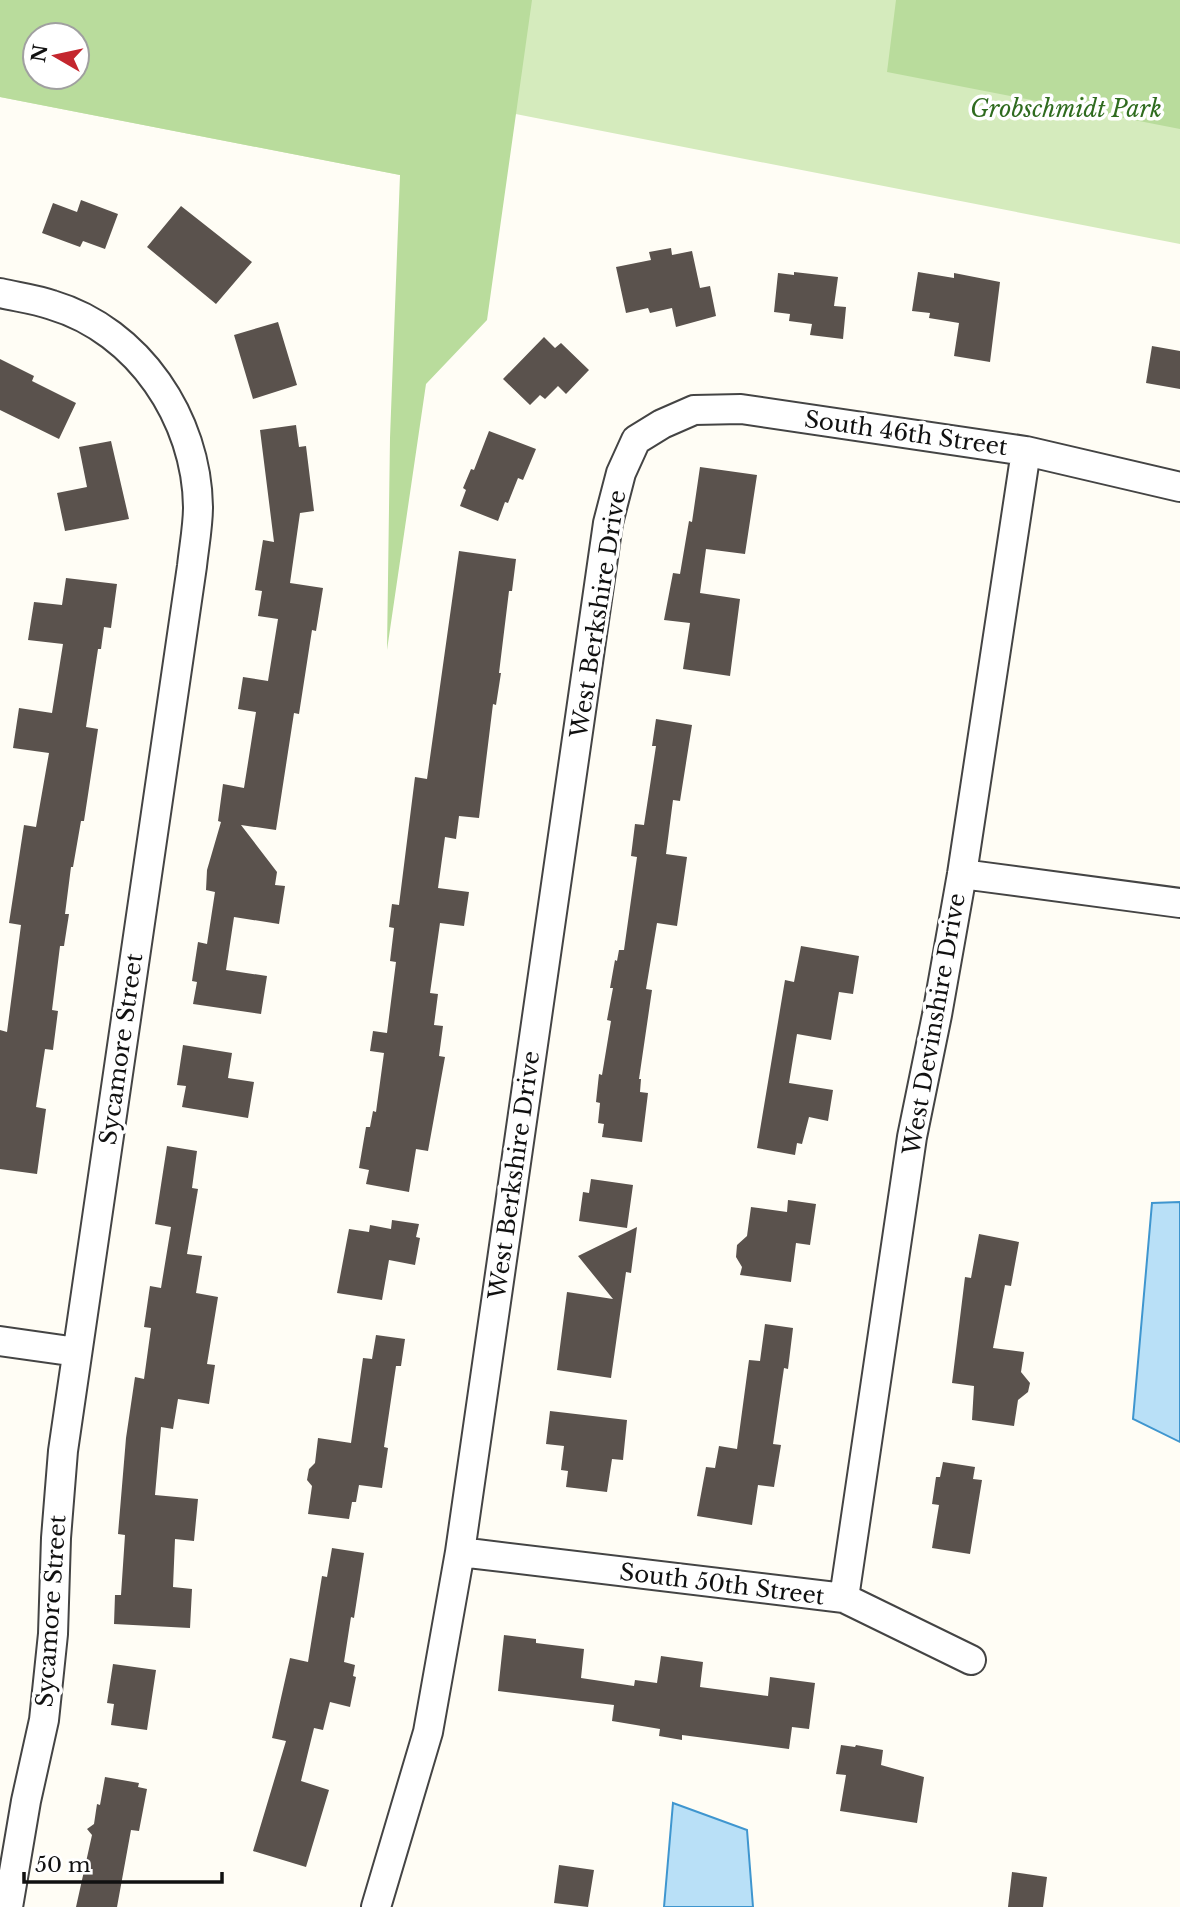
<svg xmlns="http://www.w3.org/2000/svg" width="1180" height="1907" font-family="'Libre Baskerville',serif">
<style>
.green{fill:#d5ebbd;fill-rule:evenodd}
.forest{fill:#b9dc9c;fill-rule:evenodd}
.water{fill:#b9e0f7;stroke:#3f96cf;stroke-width:2}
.building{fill:#5a524d}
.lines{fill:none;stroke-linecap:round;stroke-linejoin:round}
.street-casing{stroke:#444;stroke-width:32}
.street{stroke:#fff;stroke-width:28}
.labels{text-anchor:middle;stroke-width:7;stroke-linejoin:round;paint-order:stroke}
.park-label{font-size:23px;font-style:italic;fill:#2f6b1f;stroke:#fff}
.street-label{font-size:23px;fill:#111;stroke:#fff}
</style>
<rect width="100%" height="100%" fill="#fffdf5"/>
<path class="green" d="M0 0H1180V244L459 103 400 175 0 97ZM35 35H77V77H35Z"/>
<path class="forest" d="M0 0H532L487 320 426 384 387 650 390 438 400 175 0 97ZM77 35V77H35V35Z
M896 0H1180V129L887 72Z"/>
<path class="water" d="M1180 1202V1442L1133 1419 1152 1203Z
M673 1803 747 1830 753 1907H664Z"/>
<path class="building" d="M81 200 118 214 105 249 83 241 80 247 42 233 53 203 77 212Z
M181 206 252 262 216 304 147 247Z
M671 248 672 255 692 251 700 288 710 286 716 316 676 327 672 308 650 313 648 308 626 313 616 267 651 260 649 252Z
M794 272 838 277 834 306 846 307 843 339 810 335 812 324 789 321 790 314 774 312 778 273 794 275Z
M918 272 954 278V273L1000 282 990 362 954 356 959 323 929 318 930 313 912 311Z
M278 322 297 385 253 399 234 335Z
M544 337 555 348 561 343 589 370 566 394 558 386 545 399 540 395 530 405 503 379Z
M1152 346 1180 351V389L1146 383Z
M0 359 34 376 32 381 76 403 59 439 0 410Z
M296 425 299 447 306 446 314 511 300 513 290 583 323 588 316 631 312 630 299 714 294 713 276 830 241 825 277 872 275 885 285 886 279 924 234 917 226 970 267 976 261 1014 193 1004 197 982 192 981 198 942 207 944 215 892 206 890 207 870 221 822 218 821 223 784 244 788 256 712 238 709 243 677 268 681 278 619 258 616 262 591 255 590 263 540 274 542 260 430Z
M489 431 536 449 523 480 518 478 508 503 505 502 498 521 460 506 466 490 463 488 471 469 474 470Z
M111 441 129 519 65 531 57 493 87 487 79 447Z
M700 467 757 475 745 554 706 549 700 593 740 599 730 676 683 669 690 623 664 620 673 573 680 574 689 521 692 522Z
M459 551 516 559 512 591H509L499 673H501L496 705 493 704 479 818 459 816 456 839 445 837 438 888 469 892 464 926 440 923 430 993 438 994 434 1025 443 1026 439 1056 445 1057 428 1151 416 1149 409 1192 366 1184 369 1170 359 1168 366 1127H370L373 1111 376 1112 384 1053 370 1051 373 1031 387 1033 396 962 390 961 394 928 389 927 392 904 399 905 415 777 427 779Z
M66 578 117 584 111 628 104 627 101 649H98L86 727 98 729 84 821H81L73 867H71L65 914H69L64 946H60L52 1010 58 1011 53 1050 45 1049 36 1107 46 1109 37 1174 0 1169V1030L7 1032 21 925 9 923 24 825 36 827 49 753 13 748 19 708 52 713 63 644 28 640 34 602 62 605Z
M656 719 692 725 680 801 673 800 666 854 687 857 677 926 657 923 646 989 652 990 639 1079H641L640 1092 648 1093 642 1142 602 1137 604 1124 598 1123 600 1103 596 1102 599 1074 602 1075 611 1021 607 1020 613 988H610L615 960 617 961 619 950H624L637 857 631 856 635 824 644 825 656 746H652Z
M801 946 859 956 853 994 839 992 831 1040 797 1034 789 1083 833 1090 828 1121 809 1117 802 1144 797 1143 795 1155 757 1148 785 980 794 982Z
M183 1045 232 1053 228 1078 254 1082 248 1118 182 1107 186 1086 177 1085Z
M167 1146 197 1151 192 1188 198 1189 187 1254 202 1256 196 1293 218 1297 207 1364 215 1365 209 1404 178 1399 173 1429 161 1427 155 1495 198 1499 194 1541 175 1539 173 1587 192 1589 190 1628 114 1624 115 1595H121L125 1535 118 1534 126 1438 135 1377 144 1379 151 1328 144 1327 150 1286 161 1288 171 1227 155 1224Z
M591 1179 633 1185 627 1228 579 1221 583 1192 589 1193Z
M788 1200 816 1204 810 1245 796 1243 791 1282 740 1275 742 1267 736 1257 737 1245 747 1236 751 1207 787 1212Z
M392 1220 419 1224 416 1237 420 1238 415 1265 389 1260 382 1300 337 1293 349 1229 369 1232 370 1225 391 1229Z
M637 1227 631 1273 626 1272 611 1378 557 1370 567 1292 613 1299 578 1256Z
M979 1234 1019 1242 1011 1286 1005 1285 993 1348 1024 1352 1021 1372 1030 1383 1028 1392 1018 1400 1014 1426 972 1420 974 1386 952 1383 965 1277 971 1278Z
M765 1324 793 1328 788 1369 784 1368 773 1444 781 1445 774 1487 758 1485 752 1525 697 1516 706 1467 715 1468 719 1446 737 1449 749 1360 760 1361Z
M376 1335 405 1339 401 1366H396L384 1447 388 1448 382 1488 359 1485 356 1502H352L349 1519 308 1514 312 1486 307 1480 309 1469 315 1463 318 1438 351 1443 363 1358 372 1359Z
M550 1411 627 1420 623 1460 612 1459 607 1492 566 1487 568 1471 561 1470 564 1446 546 1444Z
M943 1462 975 1467 973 1479 982 1480 970 1554 932 1548 939 1505 932 1504 936 1477H940Z
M332 1548 364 1553 354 1618 351 1617 344 1662 355 1665 353 1676 356 1677 350 1707 330 1702 323 1730 314 1728 301 1781 329 1790 306 1867 253 1851 286 1741 272 1738 290 1658 308 1662 322 1576 327 1577Z
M504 1635 536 1639V1643L584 1649 581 1678 634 1686 635 1680 657 1683 661 1656 703 1662 700 1687 768 1696 770 1677 815 1683 809 1729 792 1727 789 1749 682 1735V1740L659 1736 660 1729 612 1721 614 1705 498 1691Z
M113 1664 156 1670 147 1730 111 1725 114 1704 107 1703Z
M841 1745 855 1747 856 1745 883 1750 881 1765 924 1777 917 1823 840 1811 846 1775 836 1774Z
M105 1777 139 1783 138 1787 147 1789 139 1831 131 1830 117 1907H76L92 1835 87 1829 94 1824 97 1804 100 1805Z
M559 1865 594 1870 588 1907 554 1903Z
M1012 1872 1047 1877 1043 1907H1008Z"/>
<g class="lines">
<defs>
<path id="street" d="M0 293C17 297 35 299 52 305 139 331 197 419 198 507 198 526 194 547 192 566L63 1451 56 1538 53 1634 44 1720 26 1801 8 1907
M962 874 1180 903
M0 1341 77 1352
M460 1552 844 1598 971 1660
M844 1598 912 1137 937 1015 962 874 1026 451
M376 1907 428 1732 460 1552 608 523 621 473 636 440 662 424 694 410 741 409 1026 451 1180 487"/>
</defs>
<use href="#street" class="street-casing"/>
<use href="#street" class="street"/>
</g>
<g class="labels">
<g class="park-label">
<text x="1066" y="117">Grobschmidt Park</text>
</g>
<g class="street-label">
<text transform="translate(906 433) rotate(8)" y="8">South 46th Street</text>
<text transform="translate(598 614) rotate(-81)" y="8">West Berkshire Drive</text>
<text transform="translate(934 1024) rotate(-80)" y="8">West Devinshire Drive</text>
<text transform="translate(121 1049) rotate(-82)" y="8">Sycamore Street</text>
<text transform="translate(514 1175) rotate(-82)" y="8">West Berkshire Drive</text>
<text transform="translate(722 1584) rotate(7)" y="8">South 50th Street</text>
<text transform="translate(51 1611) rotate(-86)" y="8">Sycamore Street</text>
</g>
</g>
<g transform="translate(56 56) rotate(279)"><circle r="33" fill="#ffffff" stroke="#a0a0a0" stroke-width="2"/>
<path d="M0-5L12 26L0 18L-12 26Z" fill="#c4262e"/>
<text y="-10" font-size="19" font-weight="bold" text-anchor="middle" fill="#111111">N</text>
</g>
<path d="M24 1872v10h198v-10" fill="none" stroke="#111111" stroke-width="3.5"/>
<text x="35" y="1872" font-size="21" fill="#111111" stroke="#ffffff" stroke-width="5" paint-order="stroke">50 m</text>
</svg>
